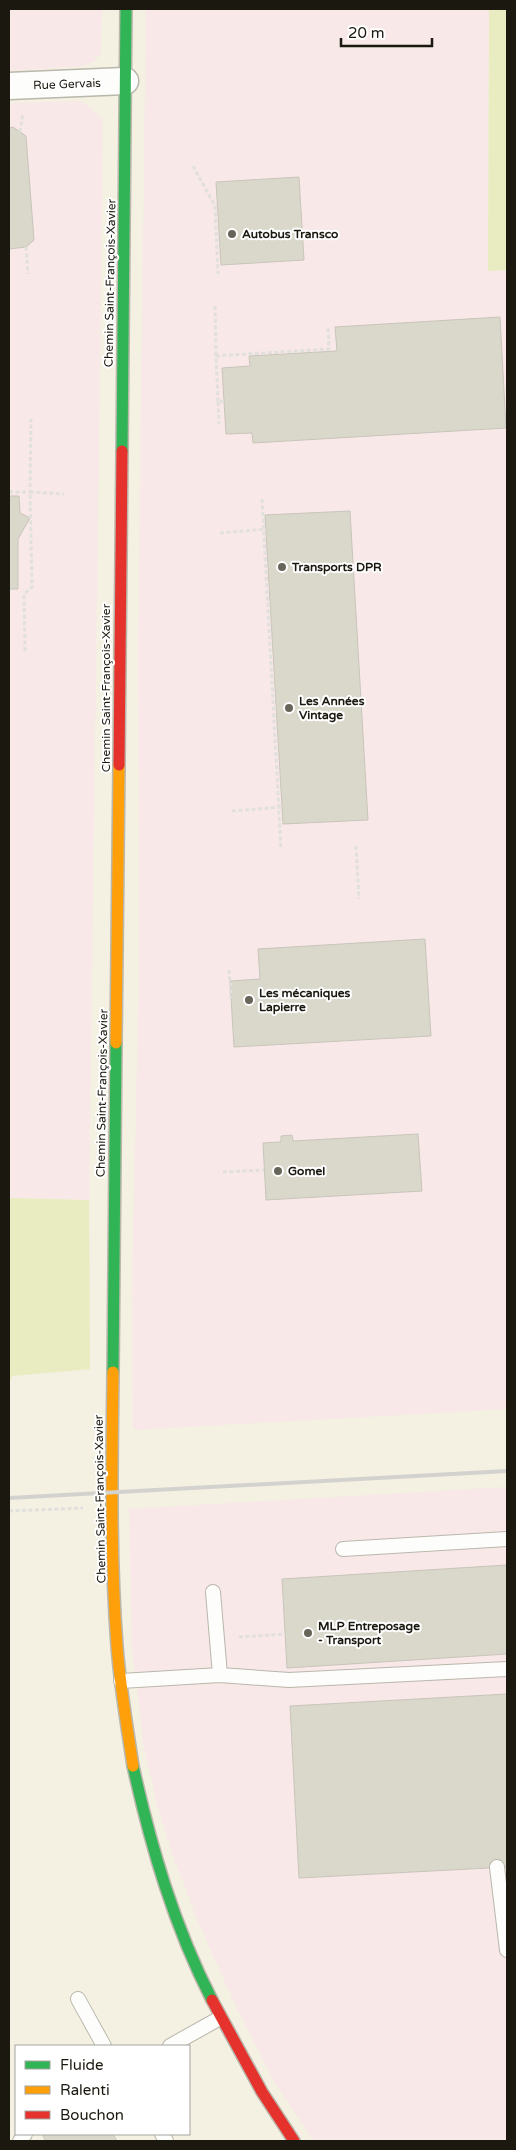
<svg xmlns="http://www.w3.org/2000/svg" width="516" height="2150" font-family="'Varela Round',sans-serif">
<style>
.industrial{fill:#f8e8e8}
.green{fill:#e9ecc0}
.building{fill:#dad7cb;stroke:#c9c5ba}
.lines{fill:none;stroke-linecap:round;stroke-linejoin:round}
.lane-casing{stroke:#bab7ac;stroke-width:16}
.street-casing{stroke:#bab7ac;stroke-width:29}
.fast-casing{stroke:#bab7ac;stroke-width:14}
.slow-casing{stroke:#bab7ac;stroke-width:14}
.jam-casing{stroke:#bab7ac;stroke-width:14}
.path{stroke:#e1e0dc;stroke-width:3;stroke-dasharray:4 2.5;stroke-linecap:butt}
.lane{stroke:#fdfdfb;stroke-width:14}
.street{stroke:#fdfdfb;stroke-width:26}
.fast{stroke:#30b455;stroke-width:11}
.slow{stroke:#ff9f0a;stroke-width:11}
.jam{stroke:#e5322d;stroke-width:11}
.rail{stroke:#d4d2ce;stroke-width:4}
.poi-dot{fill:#676459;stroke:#fff;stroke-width:2}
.labels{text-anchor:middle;stroke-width:4;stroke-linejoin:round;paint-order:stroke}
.street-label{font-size:12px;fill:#1b180f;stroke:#fff}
.poi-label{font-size:12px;font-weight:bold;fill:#1b180f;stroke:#fff;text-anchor:start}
</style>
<rect width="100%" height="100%" fill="#f4f0e2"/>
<path class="industrial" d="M9 9H102L101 53 95 61 82 66 9 71Z
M146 9H489L488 270H507V1409L133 1430 132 1291 139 972 138 646Z
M80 101 93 110 103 120 89 1200 9 1198V103Z
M507 1487V2141H313L274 2081 236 2006 197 1919 173 1856 156 1801 143 1741 132 1646 129 1509Z"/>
<path class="green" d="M489 9H507V270L488 271Z
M9 1198 89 1200 90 1369 12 1376 9 1383Z"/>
<path class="building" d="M13 127 26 136 34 240 26 247 9 249V128Z
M299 177 304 260 221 265 216 182Z
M500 317 506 428 253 443 252 433 226 434 222 368 250 366 249 356 337 351 335 327Z
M9 496H19L20 513 30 518 18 539V589H9Z
M350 511 368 820 283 824 265 515Z
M425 939 431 1036 234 1047 230 981 260 979 258 949Z
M418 1134 422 1191 266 1200 263 1143 281 1142V1136L292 1135 293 1141Z
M507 1565V1654L287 1668 282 1579Z
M507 1694V1867L299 1878 290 1706Z
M46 2134H113L117 2141H46L43 2136Z"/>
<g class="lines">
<defs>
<path id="lane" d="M343 1549 507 1539
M220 1675 289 1680 507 1669
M121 1681 220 1675 213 1592
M497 1867 507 1950
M78 1999 104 2046
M170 2046 220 2018
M162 2134 166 2141
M20 2141 25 2134"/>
<path id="street" d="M9 86 125 81"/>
<path id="fast" d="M122 451 126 9
M113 1372 116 1043
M133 1766C151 1847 174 1926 212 2000"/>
<path id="slow" d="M116 1043 119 765
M113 1372C112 1463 110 1555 117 1646 120 1686 127 1726 133 1766"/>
<path id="jam" d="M119 765 122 451
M212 2000 262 2092 294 2141"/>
</defs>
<use href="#lane" class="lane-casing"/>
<use href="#street" class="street-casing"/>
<use href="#fast" class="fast-casing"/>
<use href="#slow" class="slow-casing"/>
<use href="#jam" class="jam-casing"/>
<path class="path" d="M20 132 23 113
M193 166 215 206 218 274
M26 247 28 274
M215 306 216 356
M224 401 218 402 216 356 329 349 328 327
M218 402 219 424
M9 492H30L31 419
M262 499 281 849
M220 533 266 529
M25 651 24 594 32 587 30 492 64 494
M232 811 282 807
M356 846 359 899
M229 970 231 998
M223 1172 264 1170
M9 1511 83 1508
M239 1637 285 1634"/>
<use href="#lane" class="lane"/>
<use href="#street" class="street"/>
<use href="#fast" class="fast"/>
<use href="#slow" class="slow"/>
<use href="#jam" class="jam"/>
<path class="rail" d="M9 1498 507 1471"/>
</g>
<g class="poi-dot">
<circle cx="232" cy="234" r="5"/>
<circle cx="282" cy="567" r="5"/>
<circle cx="289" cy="708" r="5"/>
<circle cx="249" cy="1000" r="5"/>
<circle cx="278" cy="1171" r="5"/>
<circle cx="308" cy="1633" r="5"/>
</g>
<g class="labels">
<g class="street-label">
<text transform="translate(67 84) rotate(-2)" y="4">Rue Gervais</text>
<text transform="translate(110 283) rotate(-89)" y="4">Chemin Saint-François-Xavier</text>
<text transform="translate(106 688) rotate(-90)" y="4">Chemin Saint-François-Xavier</text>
<text transform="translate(102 1093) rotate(-89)" y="4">Chemin Saint-François-Xavier</text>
<text transform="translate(100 1499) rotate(-91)" y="4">Chemin Saint-François-Xavier</text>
</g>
<g class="poi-label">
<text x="242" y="238">Autobus Transco</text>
<text x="292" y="571">Transports DPR</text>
<text x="299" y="705">Les Années<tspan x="299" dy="14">Vintage</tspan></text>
<text x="259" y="997">Les mécaniques<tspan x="259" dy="14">Lapierre</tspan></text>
<text x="288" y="1175">Gomel</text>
<text x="318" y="1630">MLP Entreposage<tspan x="318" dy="14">- Transport</tspan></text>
</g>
</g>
<rect width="516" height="2150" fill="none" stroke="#1b180f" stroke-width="20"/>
<rect x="15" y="2045" width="175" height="90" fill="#ffffff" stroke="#a4a39f"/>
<rect x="25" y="2061" width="25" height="8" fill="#30b455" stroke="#a4a39f"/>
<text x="60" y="2070" font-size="15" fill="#1b180f">Fluide</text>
<rect x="25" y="2086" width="25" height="8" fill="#ff9f0a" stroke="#a4a39f"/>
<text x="60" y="2095" font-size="15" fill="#1b180f">Ralenti</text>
<rect x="25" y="2111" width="25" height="8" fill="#e5322d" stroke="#a4a39f"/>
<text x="60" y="2120" font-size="15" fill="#1b180f">Bouchon</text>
<path d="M341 38v8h91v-8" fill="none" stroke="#1b180f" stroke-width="2.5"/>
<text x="348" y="38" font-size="15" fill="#1b180f" stroke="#ffffff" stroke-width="4" paint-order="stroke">20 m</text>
</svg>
